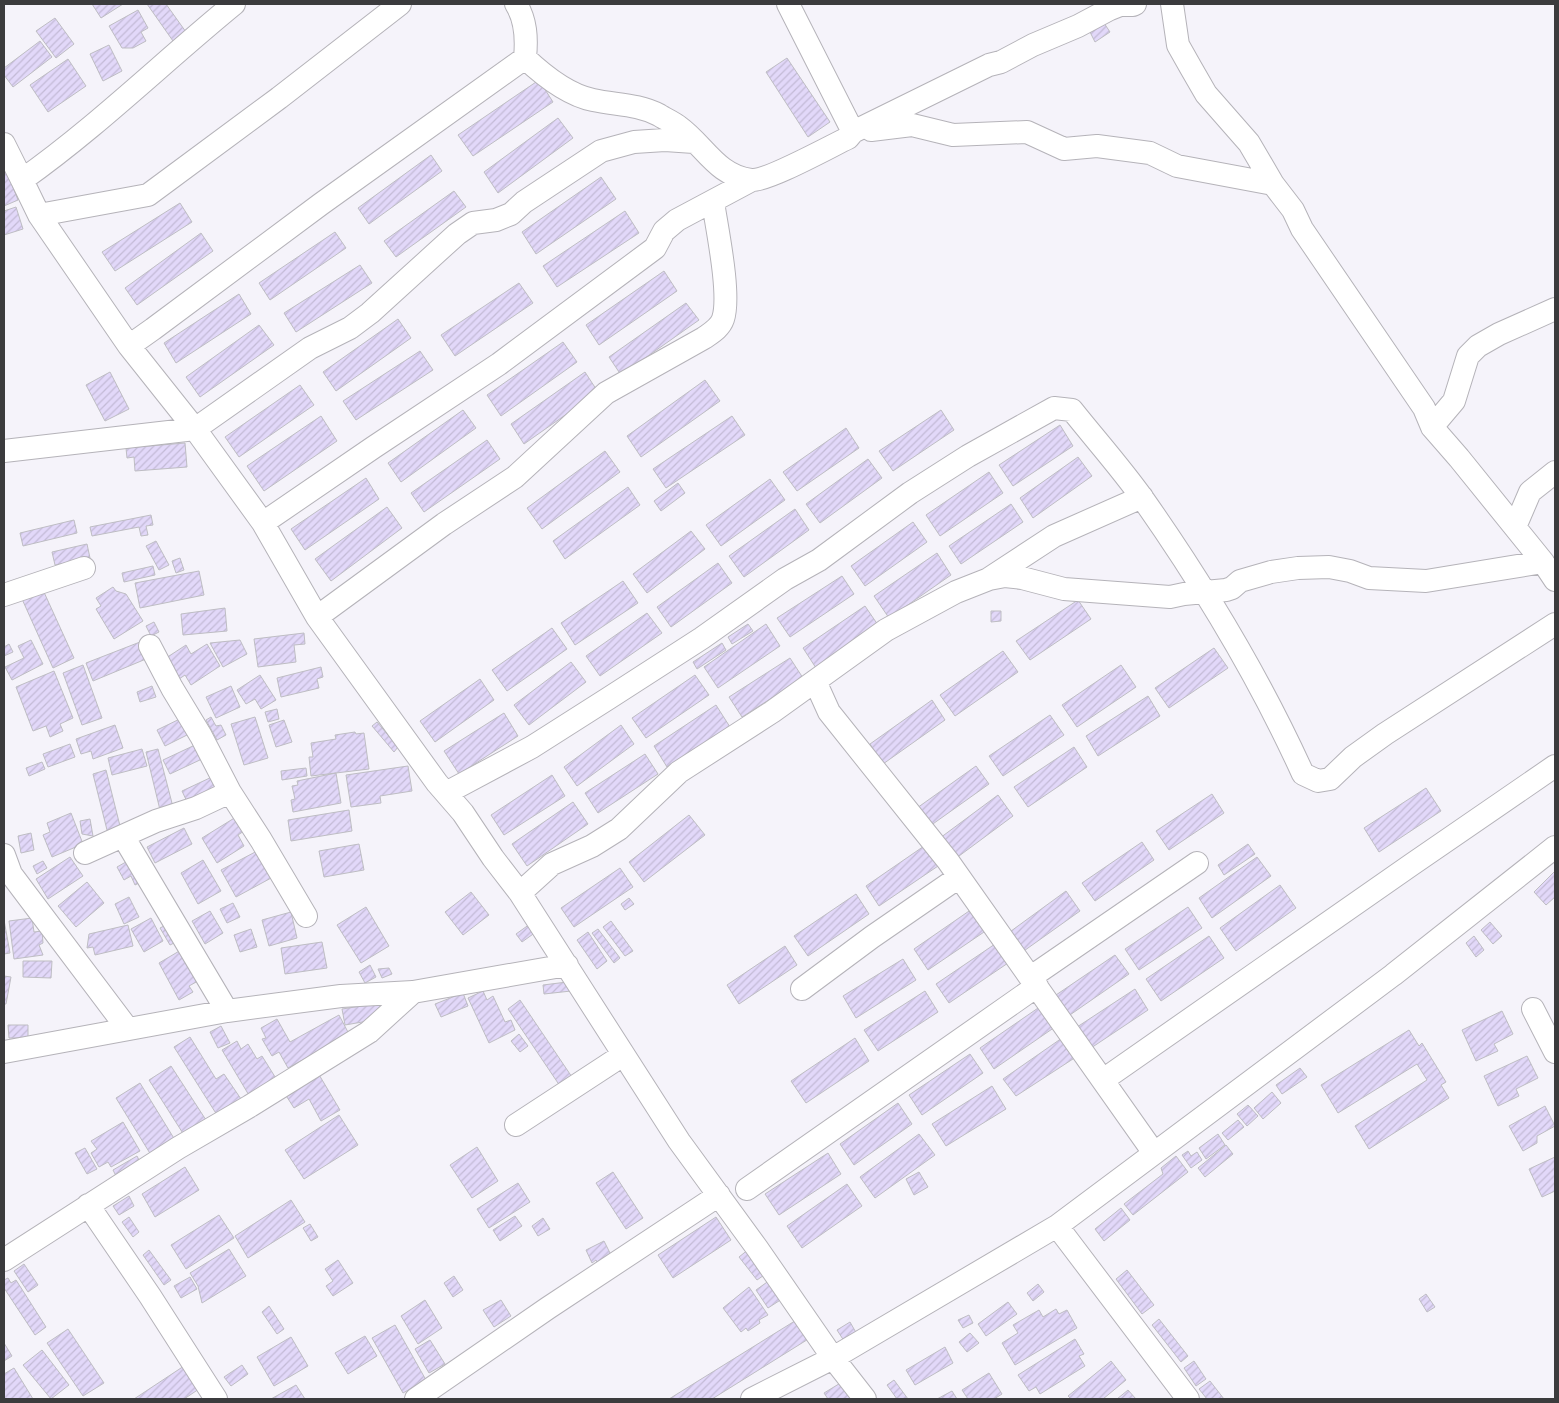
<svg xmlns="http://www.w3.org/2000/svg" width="1559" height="1403" font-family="Figtree,sans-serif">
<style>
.building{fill:url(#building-hatch);stroke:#bebdc3}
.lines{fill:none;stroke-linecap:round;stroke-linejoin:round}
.minor-casing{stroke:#b5b3b9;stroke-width:24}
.minor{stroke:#fff;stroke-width:22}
</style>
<defs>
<pattern id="building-hatch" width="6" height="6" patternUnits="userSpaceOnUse" patternTransform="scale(1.25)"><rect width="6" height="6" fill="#e2d8f9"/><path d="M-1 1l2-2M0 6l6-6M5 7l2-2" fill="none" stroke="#c3bad6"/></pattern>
</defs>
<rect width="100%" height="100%" fill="#f5f3fa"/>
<path class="building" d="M92 4H123L101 18Z
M147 4H166L186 32 173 41Z
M138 10 148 28 141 32 146 41 133 48H122L109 26Z
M55 18 74 44 56 58 36 31Z
M1104 23 1110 32 1095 42 1090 32Z
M40 41 52 57 13 87 4 75V68Z
M109 45 122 71 103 81 90 54Z
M787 58 830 122 808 137 766 72Z
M68 59 86 86 48 112 30 85Z
M539 80 553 102 473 156 458 135Z
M558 118 573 138 498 193 484 172Z
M431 155 442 171 369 224 358 208Z
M4 164 18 200 4 206Z
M601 177 616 199 536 254 522 232Z
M454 191 466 207 396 257 384 241Z
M180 203 192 222 115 271 102 252Z
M16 207 23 229 4 235V211Z
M625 211 639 233 557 287 543 266Z
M335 232 346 248 270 300 259 283Z
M201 233 213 251 137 305 125 288Z
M360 265 372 283 296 332 284 313Z
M664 271 677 291 599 345 586 325Z
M519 283 533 303 455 356 441 335Z
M239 294 251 314 176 363 164 343Z
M686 303 699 320 621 375 609 357Z
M398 319 411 338 336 391 323 372Z
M259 325 274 345 200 397 186 377Z
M563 342 577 362 501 416 487 395Z
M420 351 433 370 356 420 343 401Z
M110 372 129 409 105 421 86 385Z
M585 372 598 392 524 444 511 424Z
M705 380 720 401 641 457 627 436Z
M300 385 314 405 239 457 225 437Z
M463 410 476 428 401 482 388 463Z
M941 410 954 430 893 471 879 451Z
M321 416 337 441 264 491 247 466Z
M732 416 745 435 666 488 653 469Z
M1060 425 1073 446 1013 486 999 465Z
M846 428 859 448 797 491 783 472Z
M487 440 500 459 424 512 411 493Z
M185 443 187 467 135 471 134 457 127 458 126 448Z
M605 451 620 472 542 529 527 508Z
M1078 457 1092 476 1033 518 1020 498Z
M868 459 882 478 820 523 806 504Z
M989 472 1003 493 940 536 926 515Z
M366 478 379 499 305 550 291 529Z
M770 479 785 500 721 546 706 525Z
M678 483 685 493 661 511 654 501Z
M628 487 640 505 565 559 553 541Z
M1011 504 1023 522 961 564 949 546Z
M387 507 402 528 331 581 315 559Z
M795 509 809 530 744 577 729 556Z
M151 515 153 525 146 526 148 535 141 536 139 527 92 536 90 527Z
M74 520 77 533 23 546 20 533Z
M913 522 927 542 865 586 851 566Z
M691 531 705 549 647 593 633 574Z
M156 541 169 565 159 570 146 546Z
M87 544 90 558 55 565 52 552Z
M937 553 951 575 889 618 874 596Z
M180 558 184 570 176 573 172 561Z
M718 563 732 583 671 627 657 607Z
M153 566 155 575 124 582 122 573Z
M199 571 204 595 140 608 135 583Z
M842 576 854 594 790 637 777 618Z
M623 581 638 603 575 645 561 623Z
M113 587 116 591 126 594 143 621 114 639 96 609 101 606 96 598Z
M43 590 74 658 53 668 22 599Z
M1078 600 1091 619 1030 660 1016 641Z
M865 606 878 625 816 668 803 648Z
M225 608 227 631 183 635 181 614Z
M991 611H1001V621L991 622Z
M647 613 662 633 600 676 586 656Z
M154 622 159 632 151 636 146 626Z
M748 624 753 631 732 644 728 637Z
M766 624 780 646 718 688 704 667Z
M552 628 567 649 507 691 492 670Z
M304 633 305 644 294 645 296 662 258 667 254 639Z
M31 640 43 664 12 680 5 667 24 658 18 646Z
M240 640 247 654 223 667 210 643Z
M140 642 146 659 93 681 86 663Z
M722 643 726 650 697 669 693 662Z
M9 644 13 652 4 656V647Z
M207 644 220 666 191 685 185 675 179 679 166 658 186 645 191 654Z
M1214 648 1228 668 1169 708 1155 688Z
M1003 651 1018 672 955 716 940 695Z
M790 658 803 678 742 717 729 697Z
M571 662 586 682 529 725 514 705Z
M83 665 102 718 82 725 63 673Z
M1121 665 1136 687 1077 727 1062 705Z
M321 667 323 677 317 679 319 688 281 697 277 678Z
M54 671 73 718 60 724 63 731 50 737 46 726 33 731 16 687Z
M260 675 276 700 261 709 255 699 246 704 237 690Z
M695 675 709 695 646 738 632 718Z
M480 679 494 700 435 742 420 721Z
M152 686 156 697 140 702 137 692Z
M231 686 240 707 216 718 206 697Z
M1148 696 1160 716 1098 756 1086 736Z
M932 700 945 720 883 764 870 744Z
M716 705 730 727 667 767 654 746Z
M277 709 279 719 268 722 265 712Z
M504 713 518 736 459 774 444 751Z
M1050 715 1064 735 1003 776 989 756Z
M186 716 193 732 165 746 157 730Z
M211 717 216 726 221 725 226 735 217 740 206 720Z
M255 717 268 758 244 765 231 724Z
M284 720 292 742 276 747 269 725Z
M377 722 398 747 394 752 372 726Z
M115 725 123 748 93 759 91 751 81 754 76 739Z
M621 725 634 744 577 786 564 767Z
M355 732 356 734 364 733 369 769 311 776 309 757H313L311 743 336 739 335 735Z
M70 744 75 757 48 767 43 754Z
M195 745 202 759 170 774 163 760Z
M1074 747 1087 767 1028 807 1014 787Z
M142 749 147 766 112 775 108 758Z
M158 749 173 807 160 810 146 752Z
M645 754 658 774 598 813 585 793Z
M42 762 45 769 29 776 26 768Z
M408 766 412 791 380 796 381 803 351 807 346 775Z
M976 766 989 784 930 826 917 808Z
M306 768 307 776 282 780 281 771Z
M106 770 121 830 108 834 93 774Z
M336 773 341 803 293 812 291 800 295 799 292 786 298 785 297 781Z
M552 775 565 796 504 835 491 815Z
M214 776 221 791 189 806 182 791Z
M1426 788 1441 811 1379 852 1364 828Z
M1212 794 1224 813 1169 850 1156 831Z
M998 795 1013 816 955 859 940 838Z
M573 802 588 824 527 866 512 844Z
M349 810 352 831 291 841 288 820Z
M71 813 83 844 52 857 43 835 50 832 47 823Z
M689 815 705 835 644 882 629 862Z
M236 817 244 831 238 835 244 846 217 863 202 838Z
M90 819 93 836 82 834 80 821Z
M184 828 192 844 155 863 147 847Z
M31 833 34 850 21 853 18 836Z
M1142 842 1154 860 1095 901 1082 883Z
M359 844 364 870 324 877 319 851Z
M927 844 941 864 879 906 866 886Z
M1248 844 1255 854 1224 875 1218 865Z
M259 850 273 877 236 897 221 870Z
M70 857 83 876 48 899 36 879Z
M1257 857 1271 876 1212 918 1199 898Z
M133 858 145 880 135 885 131 876 124 880 117 867Z
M203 860 221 891 198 904 181 873Z
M43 861 47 868 37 874 33 866Z
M620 868 633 887 574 927 561 908Z
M1555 871V897L1546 905 1534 892Z
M87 882 104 903 76 927 58 906Z
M1280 885 1296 908 1236 951 1220 928Z
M1066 891 1080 911 1021 953 1007 934Z
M471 892 489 915 463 935 445 912Z
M856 894 869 914 808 956 794 936Z
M129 897 139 917 124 924 115 904Z
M629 898 634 904 625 910 621 904Z
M233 903 240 917 227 923 220 909Z
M366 907 389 946 361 963 337 925Z
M1188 907 1202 928 1139 970 1125 949Z
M972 909 987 930 928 970 914 949Z
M210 911 223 933 205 944 192 921Z
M291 912 297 938 269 946 262 920Z
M32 918 34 932 42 931 43 943 39 945 43 955 14 959 9 921Z
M151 918 163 941 144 952 131 929Z
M4 920 10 953 4 954Z
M611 921 633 951 625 956 603 927Z
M1490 922 1502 936 1493 944 1481 930Z
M170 923 180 940 170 945 160 928Z
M530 924 536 932 522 942 516 934Z
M128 925 133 946 95 955 93 947 87 948 89 934Z
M251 929 257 947 240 952 234 935Z
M598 929 620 958 614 963 592 933Z
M588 932 607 961 597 969 577 940Z
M1209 936 1224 958 1161 1001 1146 979Z
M1474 936 1484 950 1476 957 1466 943Z
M322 942 327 968 285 974 281 948Z
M998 942 1011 961 949 1003 936 984Z
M785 946 797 965 739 1004 727 985Z
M181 950 198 981 189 986 193 992 179 1000 159 963Z
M1115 955 1129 974 1067 1017 1053 997Z
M903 959 916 980 856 1018 843 996Z
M23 961H52L51 978 23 977Z
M370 965 376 977 365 983 359 972Z
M389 968 392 974 382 978 378 969Z
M4 976 11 977 6 1004H4Z
M567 982 571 991 544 994 543 985Z
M1135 989 1148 1010 1088 1050 1074 1029Z
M483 991 487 1000 493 996 505 1022 511 1020 515 1030 489 1043 468 998Z
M925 991 938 1012 878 1051 864 1030Z
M463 993 468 1006 441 1017 435 1004Z
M520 1000 574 1080 562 1089 508 1009Z
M388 1002 374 1020 345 1025 342 1009Z
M1041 1006 1055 1027 994 1069 980 1048Z
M1502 1011 1513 1034 1494 1044 1498 1051 1476 1061 1462 1030Z
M339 1015 349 1034 288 1068 279 1052 272 1056 262 1039 266 1038 261 1028 277 1019 290 1042Z
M8 1025H28V1038H9Z
M221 1026 230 1043 218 1048 210 1032Z
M1409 1030 1419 1046 1422 1043 1446 1082 1441 1085 1449 1098 1369 1149 1355 1126 1427 1080 1417 1064 1338 1113 1321 1085Z
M519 1034 528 1046 520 1052 511 1041Z
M190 1037 216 1079 224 1074 241 1099 217 1115 174 1047Z
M855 1038 869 1061 806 1103 791 1081Z
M1062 1038 1076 1057 1016 1096 1003 1079Z
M237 1041 241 1049 248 1044 257 1059 262 1056 277 1080 250 1097 222 1050Z
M970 1054 983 1073 922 1115 909 1095Z
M1527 1056 1538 1078 1516 1089 1519 1096 1498 1106 1484 1076Z
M171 1066 206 1120 184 1135 149 1080Z
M1300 1068 1307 1077 1282 1094 1276 1085Z
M318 1073 340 1110 321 1121 309 1099 294 1108 285 1094Z
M140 1083 175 1140 151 1155 116 1098Z
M992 1086 1006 1109 946 1146 932 1124Z
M1272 1092 1281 1103 1263 1119 1254 1108Z
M898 1103 912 1124 854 1165 840 1144Z
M1248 1105 1258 1116 1247 1126 1237 1114Z
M1545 1106 1555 1126 1537 1136V1143L1523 1151 1509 1126Z
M339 1115 358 1145 304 1179 285 1150Z
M1238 1120 1244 1127 1228 1140 1222 1133Z
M123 1122 140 1151 111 1167 108 1162 99 1167 91 1153 97 1149 91 1141Z
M919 1134 935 1155 875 1198 860 1177Z
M1218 1134 1225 1145 1206 1159 1199 1148Z
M1226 1145 1233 1154 1205 1177 1198 1168Z
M477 1147 498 1181 472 1198 450 1165Z
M85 1148 97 1169 87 1174 75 1153Z
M1188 1151 1191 1156 1197 1152 1202 1160 1191 1168 1182 1155Z
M828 1153 841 1174 779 1215 765 1194Z
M137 1156 143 1168 119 1182 113 1170Z
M1176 1156 1188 1172 1133 1215 1124 1204 1163 1174 1161 1168Z
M1555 1157V1191L1542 1197 1529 1169Z
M185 1167 199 1190 155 1217 142 1194Z
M613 1172 643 1218 626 1229 596 1183Z
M919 1172 928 1187 914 1195 906 1179Z
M518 1183 530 1202 489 1228 477 1209Z
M847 1184 862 1206 802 1248 787 1226Z
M129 1196 134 1206 119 1215 113 1206Z
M291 1200 305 1222 248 1258 235 1236Z
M1121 1208 1130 1220 1104 1241 1095 1229Z
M219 1215 234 1238 186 1269 171 1245Z
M515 1216 522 1226 500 1241 493 1230Z
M129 1217 139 1232 133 1237 122 1222Z
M716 1217 731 1240 673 1278 658 1255Z
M543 1218 550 1229 538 1236 532 1226Z
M310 1224 318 1237 311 1241 303 1228Z
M604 1241 614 1261 600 1268 596 1260 592 1263 586 1250Z
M229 1249 246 1276 202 1303 198 1286 190 1273Z
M749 1249 770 1271 757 1280 739 1257Z
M149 1250 171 1280 164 1285 143 1255Z
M338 1260 353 1283 333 1296 326 1286 333 1281 325 1269Z
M24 1264 38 1285 28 1292 14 1271Z
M1127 1270 1154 1305 1142 1314 1116 1279Z
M454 1276 463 1290 453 1297 444 1283Z
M190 1277 197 1289 181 1298 174 1286Z
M8 1278 11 1283 16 1280 46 1327 35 1335 4 1288V1280Z
M770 1280 782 1299 768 1308 756 1290Z
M1038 1284 1044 1292 1033 1301 1027 1293Z
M749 1287 768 1315 759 1320 760 1323 748 1331 746 1328 741 1332 723 1308Z
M1426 1294 1435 1307 1427 1312 1419 1299Z
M425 1300 442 1328 418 1344 401 1316Z
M501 1300 511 1316 494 1327 483 1310Z
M1008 1302 1017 1314 986 1336 978 1324Z
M269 1306 284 1329 277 1334 262 1312Z
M1056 1309 1059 1314 1067 1310 1077 1328 1015 1365 1002 1343 1018 1333 1013 1325 1039 1310 1043 1317Z
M969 1315 973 1323 963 1328 958 1320Z
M798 1319 810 1338 712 1399H669Z
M1159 1319 1188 1356 1181 1362 1152 1325Z
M850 1322 858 1336 846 1344 837 1330Z
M395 1325 426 1380 403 1393 372 1338Z
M68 1329 104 1383 83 1396 47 1343Z
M970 1333 979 1343 967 1352 959 1342Z
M365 1336 377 1356 348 1374 335 1353Z
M291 1337 308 1366 274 1386 257 1357Z
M1075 1339 1084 1354 1079 1356 1085 1366 1040 1394 1036 1387 1029 1391 1018 1375Z
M430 1340 445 1364 429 1373 415 1349Z
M4 1343 12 1356 4 1361Z
M945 1347 953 1363 915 1385 906 1370Z
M42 1350 69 1385 51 1399 23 1365Z
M1111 1361 1126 1380 1103 1399H1071L1068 1396Z
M1194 1361 1206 1379 1196 1386 1184 1368Z
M242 1365 248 1374 231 1386 224 1377Z
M184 1366 199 1389 184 1399H134Z
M14 1368 33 1399H4V1374Z
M989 1373 1002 1394 994 1399H968L962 1390Z
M847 1379 853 1399H828L824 1393Z
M894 1380 908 1399H897L887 1385Z
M1210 1381 1224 1399H1207L1199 1389Z
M296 1385 305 1399H271Z
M1128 1390 1136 1399H1117Z
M952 1391 957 1399H937Z"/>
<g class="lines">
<defs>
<path id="minor" d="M516 4C526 20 527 38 525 58 543 75 568 95 593 100 616 105 638 104 659 115 665 119 673 122 679 127 704 145 717 176 751 180 766 182 831 146 848 138L853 132 989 65 1001 62 1033 45 1078 26 1110 9 1120 5H1133L1135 4
M788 4 853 132
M1172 4 1178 45 1191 68 1206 94 1249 143 1273 184 1293 210 1302 229 1424 408 1432 427 1459 458 1543 562 1555 580
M871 130 912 125 953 135 1027 132 1064 149 1097 146 1150 153 1177 166 1273 184
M4 144 22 180C97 127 163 62 234 4
M22 180 39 215 129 346 195 429 263 523 317 617 437 783 463 813 493 858 520 893 679 1141 757 1248 833 1358 865 1399
M39 215 148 195 279 98 400 4
M129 346 153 329 321 204 525 58
M1432 427 1454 401 1468 356 1478 346 1499 334 1555 309
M4 451 195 429 310 348 350 328 370 313 457 234 473 223 496 220 511 214 524 202 601 151 634 142 665 140 694 142
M263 523 374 447 499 364 655 248 664 231 677 220 752 180
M1515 527 1530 492 1555 472
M990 578 1054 536 1142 497
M4 595 84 568
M317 617 444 524 515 477 606 393 704 338C711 333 720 328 723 319 731 295 717 229 713 202
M150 646 172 688 201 736 230 792 261 840 306 916
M815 681 829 712 948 861 1154 1153
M446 793 532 747 609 698 702 638 785 579 819 560 910 493 968 456 1054 408 1072 410C1095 439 1121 468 1143 499 1204 586 1259 677 1303 774L1318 781 1330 779 1353 757 1385 734 1555 624
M123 836 227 1011
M85 853 156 821 196 808 230 792
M4 855 11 874 127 1028
M520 893 552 864 592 846 619 829 679 772 772 712 886 630 956 592 989 579 1005 576 1022 578 1064 589 1170 597 1184 594 1226 590 1232 588 1240 581 1271 572 1298 568 1329 567 1350 571 1369 578 1426 581 1543 562
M1031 977 1197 863
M802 989 872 937 959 877
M1533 1009 1555 1052
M4 1052 227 1011 341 996 413 992 567 965
M1103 1080 1411 865 1555 766
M516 1125 623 1055
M747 1189 1037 986
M88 1205 150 1296 216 1399
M1057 1226 1188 1399
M4 1260 178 1148 250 1106 369 1032 413 992
M416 1399 548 1308 719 1195
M752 1399 833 1358 1057 1226 1393 975 1555 847"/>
</defs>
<use href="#minor" class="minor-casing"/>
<use href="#minor" class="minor"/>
</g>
<rect width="1559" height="1403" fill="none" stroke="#3b3b3d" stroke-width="10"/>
</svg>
